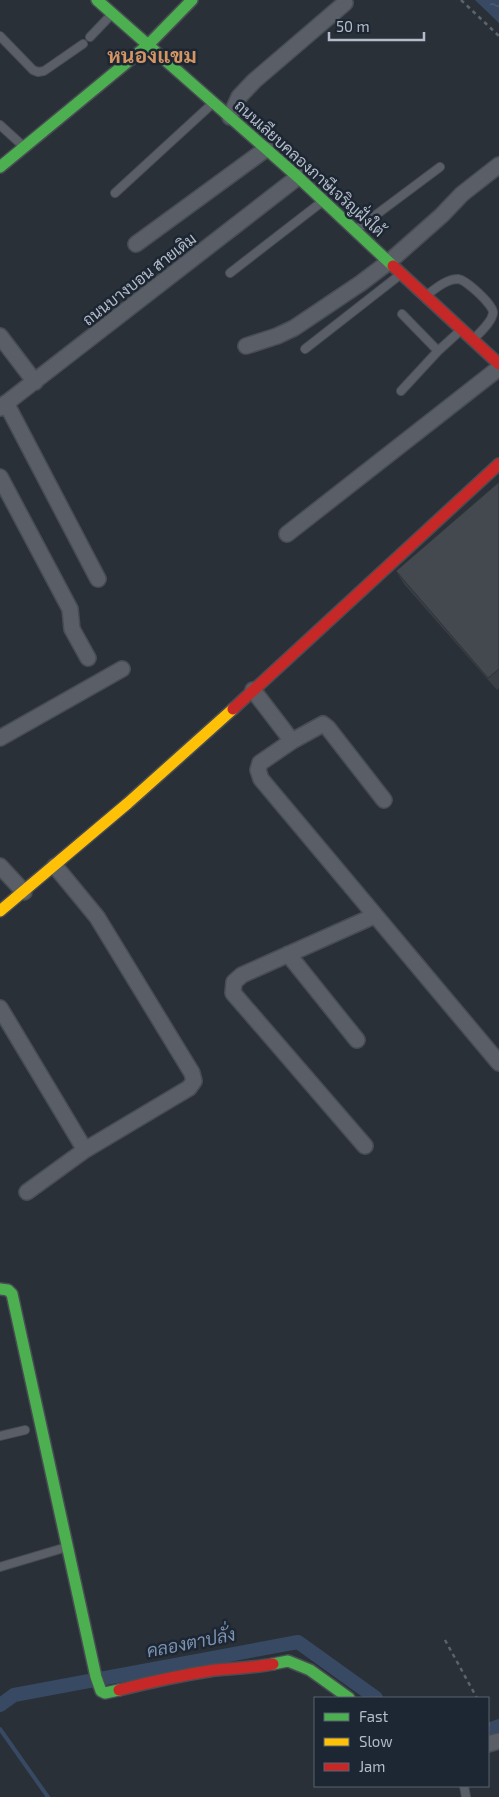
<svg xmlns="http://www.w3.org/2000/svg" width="499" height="1797" font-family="'Exo 2',Sarabun,sans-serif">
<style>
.water{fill:url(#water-ripples)}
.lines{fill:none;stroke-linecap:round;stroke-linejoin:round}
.stream{stroke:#384963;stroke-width:4}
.canal{stroke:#384963;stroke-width:14}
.lane-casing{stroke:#484c53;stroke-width:10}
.street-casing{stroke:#484c53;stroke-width:18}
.fast-casing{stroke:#484c53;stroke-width:14}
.slow-casing{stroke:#484c53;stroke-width:14}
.jam-casing{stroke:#484c53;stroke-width:14}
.path{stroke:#5d636a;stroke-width:2.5;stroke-dasharray:4 4;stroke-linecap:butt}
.lane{stroke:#5a5e66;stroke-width:8}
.street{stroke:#5a5e66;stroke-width:15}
.fast{stroke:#4caf50;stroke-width:11}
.slow{stroke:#ffc107;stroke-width:11}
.jam{stroke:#c62828;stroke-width:11}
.wall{fill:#3a3f45}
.building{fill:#444950;stroke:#303338}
.labels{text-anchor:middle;stroke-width:5;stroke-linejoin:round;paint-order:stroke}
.street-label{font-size:16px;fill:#b4bcc9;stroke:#1d2633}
.water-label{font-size:18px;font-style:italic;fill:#7c92b1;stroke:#1d2633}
.district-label{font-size:21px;font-weight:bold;fill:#d59563;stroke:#1d2633}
</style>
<defs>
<pattern id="water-ripples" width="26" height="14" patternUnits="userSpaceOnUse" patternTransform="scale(1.25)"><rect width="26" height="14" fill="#384963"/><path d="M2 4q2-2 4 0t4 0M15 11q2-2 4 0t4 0" fill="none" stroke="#526178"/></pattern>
</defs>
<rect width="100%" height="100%" fill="#2a3038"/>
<path class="water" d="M475 0H499V23Z"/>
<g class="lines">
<path class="stream" d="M0 1729 48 1797"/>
<path class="canal" d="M0 1705 14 1695 298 1642 376 1698
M488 1730 499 1726"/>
<defs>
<path id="lane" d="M0 36 33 70 38 72 44 71 83 44
M90 37 111 15
M0 125 22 145
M115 193 212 104
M357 229 440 167
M230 273 323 201
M427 295C435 289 446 279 458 279 466 280 494 305 493 313 492 322 480 332 475 338
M402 314 438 351
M305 349 401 274
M401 391 438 351 461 330
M0 1436 25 1430
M0 1567 67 1547
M464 1786 466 1797"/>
<path id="street" d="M230 117 239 97 254 81 345 3
M136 244 266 149
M0 336 35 382
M246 346 277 336 294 328 361 283 390 261 442 215 462 194 499 165
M6 403 98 579
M0 408 298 177
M0 477 70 609 72 629 88 658
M287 534 499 368
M253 690 292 741 260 763 258 770 261 779 499 1063
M0 738 122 669
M292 741 323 724 328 728 384 800
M0 866 24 892
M288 954 357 1040
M0 1008 85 1150
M365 1146 233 993 234 982 242 975 374 916
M27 1192 85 1150 189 1088 194 1081 192 1073 97 917 55 866
M488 1744 499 1741"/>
<path id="fast" d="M97 0 298 177 393 266
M0 167 148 45 192 0
M0 1289 8 1290 12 1294 96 1677 101 1691 105 1693 119 1690
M273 1664 288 1661 310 1670 349 1698"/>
<path id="slow" d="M0 911 128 803 233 709"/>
<path id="jam" d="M393 266 499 364
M233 709 499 464
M119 1690C150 1682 182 1675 215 1670 234 1668 253 1668 273 1664"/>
</defs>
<use href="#lane" class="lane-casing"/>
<use href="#street" class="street-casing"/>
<use href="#fast" class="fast-casing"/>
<use href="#slow" class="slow-casing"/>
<use href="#jam" class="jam-casing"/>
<path class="path" d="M461 0 499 36
M445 1640 477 1698
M488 1722 490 1730"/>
<use href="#lane" class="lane"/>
<use href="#street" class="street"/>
<use href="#fast" class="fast"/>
<use href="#slow" class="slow"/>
<use href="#jam" class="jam"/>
</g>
<path class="wall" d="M499 482V688L497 690 404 584 396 571Z"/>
<path class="building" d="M499 482V669L488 678 396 571Z"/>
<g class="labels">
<g class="street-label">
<text transform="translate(310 168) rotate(42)" y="6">ถนนเลียบคลองภาษีเจริญฝั่งใต้</text>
<text transform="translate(139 279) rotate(-38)" y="6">ถนนบางบอน สายเดิม</text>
</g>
<g class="water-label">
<text transform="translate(191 1643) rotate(-11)" y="6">คลองตาปลั่ง</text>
</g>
<g class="district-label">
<text x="152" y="63">หนองแขม</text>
</g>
</g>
<rect x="314" y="1697" width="175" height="90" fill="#1d2633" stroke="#59626f"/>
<rect x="324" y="1713" width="25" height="8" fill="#4caf50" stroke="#59626f"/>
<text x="359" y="1722" font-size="15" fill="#b4bcc9">Fast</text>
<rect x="324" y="1738" width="25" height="8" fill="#ffc107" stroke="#59626f"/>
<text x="359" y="1747" font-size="15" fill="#b4bcc9">Slow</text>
<rect x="324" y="1763" width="25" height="8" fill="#c62828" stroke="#59626f"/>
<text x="359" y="1772" font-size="15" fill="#b4bcc9">Jam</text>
<path d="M329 32v8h95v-8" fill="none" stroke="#b4bcc9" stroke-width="2.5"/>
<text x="336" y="32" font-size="15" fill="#b4bcc9" stroke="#1d2633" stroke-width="4" paint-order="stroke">50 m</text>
</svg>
